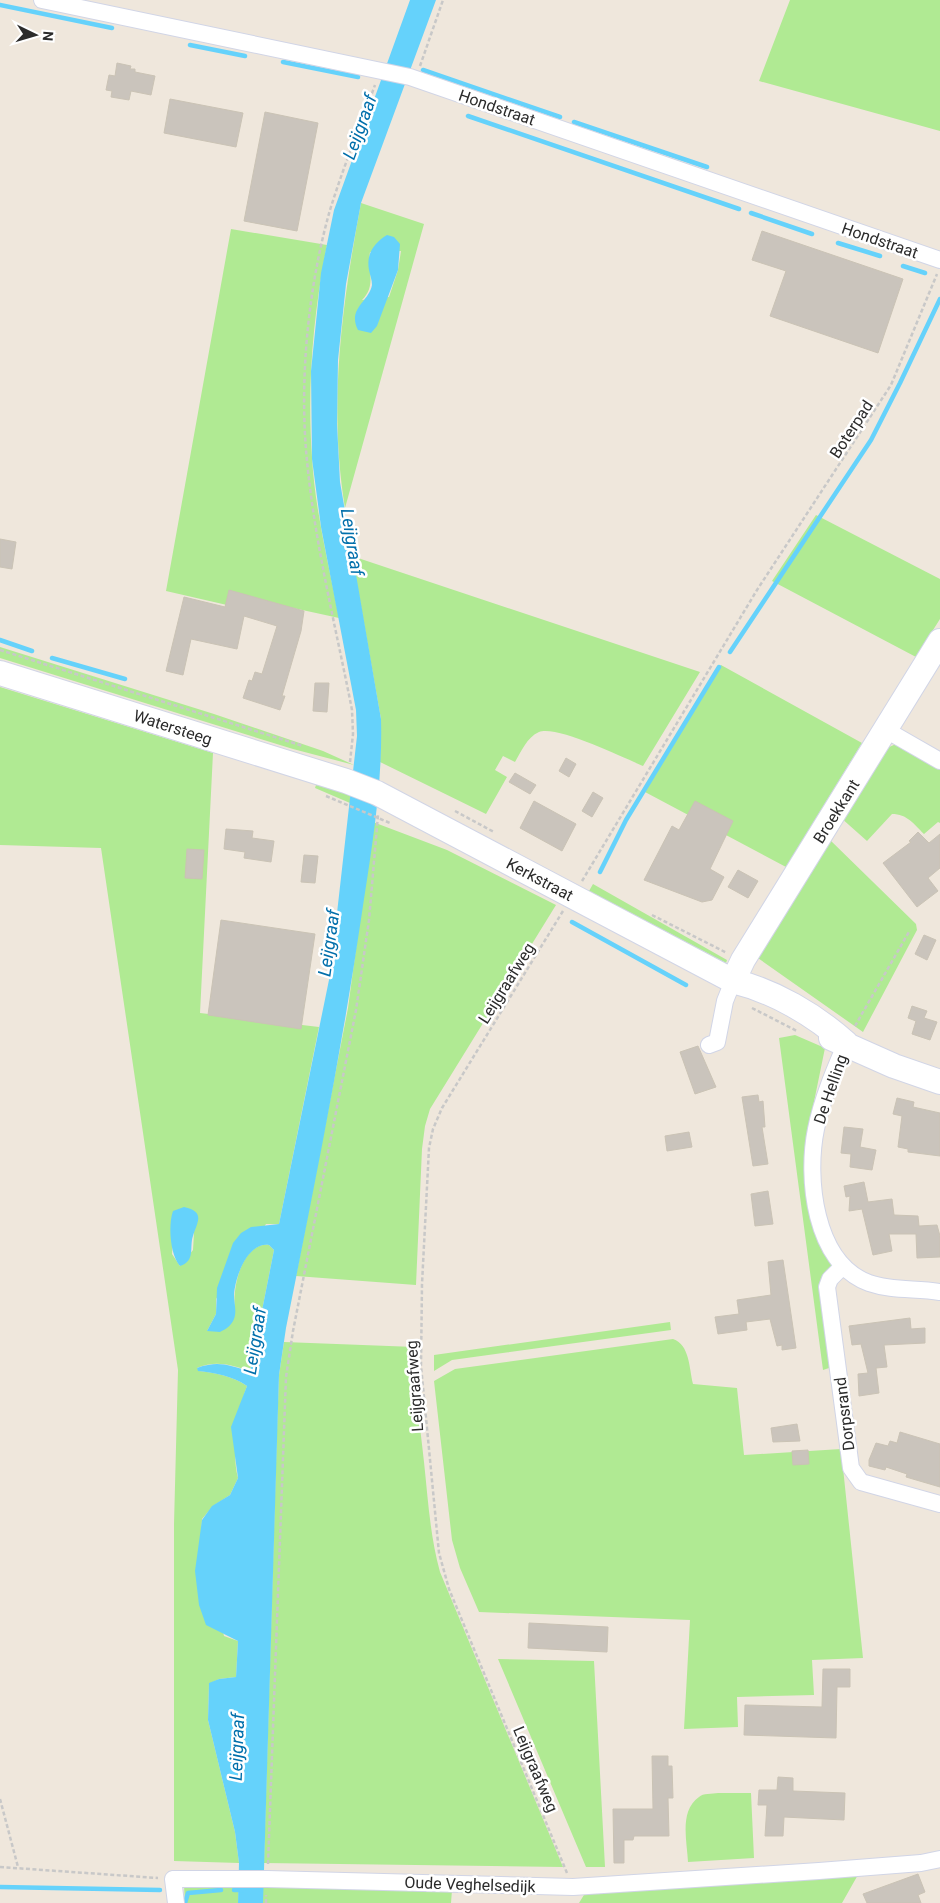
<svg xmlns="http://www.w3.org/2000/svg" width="940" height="1903" font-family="Roboto,sans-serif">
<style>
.green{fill:#b0ea93;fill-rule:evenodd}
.water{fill:#65d2fb}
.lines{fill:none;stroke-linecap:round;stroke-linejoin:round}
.stream{stroke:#65d2fb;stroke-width:4.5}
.building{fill:#cac4bc;stroke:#cac3b5}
.street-casing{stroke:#d1d5e6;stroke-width:18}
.secondary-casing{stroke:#d1d5e6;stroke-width:26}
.path{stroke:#c8c8c8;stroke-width:2.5;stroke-dasharray:4 2.5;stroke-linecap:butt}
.street{stroke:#fff;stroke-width:16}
.secondary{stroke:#fff;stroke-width:24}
.labels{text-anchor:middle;stroke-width:5;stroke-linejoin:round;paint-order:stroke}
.street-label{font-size:16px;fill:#2b2b2b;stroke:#fff}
.water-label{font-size:18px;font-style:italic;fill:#006fab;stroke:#fff}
</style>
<rect width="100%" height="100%" fill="#efe7dc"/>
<path class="green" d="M790 0H940V131L759 81Z
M361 203 424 224 345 508C328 405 342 304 361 203ZM401 251 398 270 389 297 362 300C377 285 367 271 370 252Z
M231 229 327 245C313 315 307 386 312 457 315 511 329 565 339 618L243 597 240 608 166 591Z
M816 515 940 579V619L916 657 772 581Z
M352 556 700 672 643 766C624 758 557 725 539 732 527 737 521 752 515 762L503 756 495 770 507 777 486 814 380 762 381 719Z
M0 647 214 714 323 751 354 765 293 749 0 658Z
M721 665 862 743 786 867 645 792Z
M0 687 213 753 200 1013 319 1027 279 1224H266L216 1299V1314L207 1331 235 1308C232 1288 242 1242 269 1245L274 1250 250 1371C231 1365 216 1360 197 1368L199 1371C215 1373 233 1376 247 1386 238 1410 231 1453 238 1478L230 1495 213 1506 202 1519 201 1540 224 1636 238 1641 236 1677 219 1679 209 1684 208 1720 235 1832 239 1863 174 1861V1524L178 1370 101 848 0 845ZM194 1233 193 1250 180 1266 172 1254 173 1240Z
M896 744 940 764V823L938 822 924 834C914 824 907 814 892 814L867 841 840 817 887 748Z
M317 782 351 790 350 803 315 788Z
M373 822 447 850 556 905 430 1109 425 1126 422 1149 416 1285 296 1276 348 1008Z
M828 838 916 924 917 930 863 1032 755 956Z
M593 884 727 960 726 963 589 891Z
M795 1035 825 1048 808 1131 834 1262 832 1367 823 1370 779 1038Z
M670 1322 671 1330 452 1360 434 1371V1355Z
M673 1339C690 1345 689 1368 693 1384L737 1388 744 1455 841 1449 863 1658 812 1660 814 1695 737 1697 738 1727 684 1729 690 1620 479 1612 460 1568 452 1540 434 1381 455 1369Z
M284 1342 415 1347C414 1386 420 1424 424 1462 428 1499 430 1536 440 1572L563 1867 264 1863 277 1430 279 1375Z
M498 1659 594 1661 605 1867H586Z
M718 1793H751L754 1858 688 1862C687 1841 679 1811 699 1797 703 1793 712 1794 718 1793Z
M859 1873 842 1903H579L587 1890Z
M184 1885H239L238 1903H185Z
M263 1886 452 1890 451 1903H263Z"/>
<path class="water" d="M410 0H436L361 203 346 284 338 360 337 424 340 482 381 719C383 785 371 853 361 919 341 1056 313 1192 286 1328L279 1375 263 1903H238L239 1863 235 1832 208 1720 209 1683 219 1679 236 1677 238 1641 206 1625 199 1605 195 1571 202 1520 212 1506 230 1495 238 1478 231 1427 247 1386C233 1376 215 1373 198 1371L197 1368C220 1360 228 1366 250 1371L274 1250 269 1245C247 1242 235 1278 234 1295 234 1303 237 1311 234 1319 231 1326 226 1329 220 1332L207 1331 216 1314 217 1288 233 1243 241 1233 251 1227 279 1224 330 975 357 736 356 710 321 527 312 459 311 371 321 273 334 210Z
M387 235 394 237 400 244 398 270 377 326 371 333 358 330C347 308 369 302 372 285 372 280 370 275 369 270 366 254 374 243 387 235Z
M184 1207C206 1212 197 1222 193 1236 189 1247 196 1261 180 1266 170 1255 168 1225 173 1211Z"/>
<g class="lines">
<path class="stream" d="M0 5 112 28
M190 45 245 56
M283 62 358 77
M423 70 560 117
M468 116 739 209
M574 122 707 167
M751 213 812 234
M838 243 880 256
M903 266 925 273
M0 640 32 651
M730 652 871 440 900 383 940 299
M52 658 125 679
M600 872 626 820 719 667
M572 922 686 985
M0 1887 160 1890
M234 1890H243
M185 1903 188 1893 221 1890"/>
</g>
<path class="building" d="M117 63 131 66 130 69H135V72L155 76 151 95 131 91 129 100 111 97 112 91 106 90 109 75 115 76Z
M170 99 243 113 236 147 164 133Z
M265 112 318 123 297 231 244 221Z
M762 231 903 279 878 353 770 316 786 271 752 260Z
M0 539 16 542 12 569 0 567Z
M229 590 304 611 301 631 282 696H285L280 710 243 698 249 680 252 681 255 672 262 674 277 626 244 616 237 649 191 639 183 675 166 671 184 597 225 607Z
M315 683H329L327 712 313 711Z
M566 758 576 764 569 777 559 771Z
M515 773 536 785 530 794 509 782Z
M593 792 603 798 592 817 582 811Z
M534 801 576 824 562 851 520 828Z
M695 801 733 821 710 869 724 877 712 900 702 902 644 880 672 826 679 830Z
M226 829 253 831 252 838 274 841 271 862 244 858 245 852 224 849Z
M918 832 929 843 940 834V868L928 878 938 891 917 907 883 863 911 842 909 841Z
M187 849 204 850 202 879 185 878Z
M304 855 318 856 315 883 301 882Z
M738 870 758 881 748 898 728 887Z
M221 920 315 934 301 1029 208 1015Z
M924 935 936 940 927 960 915 954Z
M912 1006 927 1011 924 1018 937 1022 930 1040 912 1034 916 1021 908 1018Z
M698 1046 716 1087 695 1094 680 1052Z
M758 1095 759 1102 763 1101 765 1127H762L768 1164 753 1166 742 1097Z
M897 1098 914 1102 913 1107 940 1113V1156L908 1152V1149L898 1147 902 1116 893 1114Z
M844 1127 863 1129 860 1147 876 1150 872 1170 850 1167 851 1154 841 1153Z
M689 1132 692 1147 667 1151 665 1136Z
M864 1182 868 1202 892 1199 894 1215 918 1216 919 1226 937 1225 940 1236V1257L917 1258 916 1234H889L892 1251 873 1255 862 1209 849 1211 850 1196 846 1197 844 1186Z
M768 1191 773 1224 755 1226 751 1194Z
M783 1260 796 1348 782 1350V1345L777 1346 770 1319 746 1322 747 1330 718 1334 715 1317 739 1314 737 1300 771 1295 768 1262Z
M910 1318 911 1329 925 1328V1343L884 1345 887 1367 876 1368 879 1393 859 1396 858 1374 868 1373 861 1344 852 1345 849 1326Z
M797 1424 800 1441 773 1442 771 1428Z
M900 1432 940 1444V1487L906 1477 907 1474 886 1467 885 1470 869 1466V1460L876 1443 888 1446 890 1441 897 1443Z
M808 1450 809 1464 793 1465 792 1451Z
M529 1623 608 1627 607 1652 528 1648Z
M823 1669H850V1687H837L836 1738 744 1735 745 1705 822 1707Z
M652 1756H668V1766H672L673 1798H668L669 1836H634L633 1840H624V1863H614L613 1809H653Z
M778 1777 793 1778V1791L845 1793 844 1820 784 1817 783 1836H765L767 1805H758L759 1790H777Z
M918 1874 925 1892 918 1895 921 1903H867L863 1894Z"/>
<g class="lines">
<defs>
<path id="street" d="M42 0 410 77 940 260
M886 730 940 761
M846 1043C834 1071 822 1099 816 1129 806 1177 814 1263 869 1283 892 1291 916 1288 940 1292
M709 1045 717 1042 725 1001 733 981
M843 1266 830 1279 827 1287 851 1468 861 1482 940 1504
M176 1903 173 1879H267L573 1887 819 1871 921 1863 940 1859"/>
<path id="secondary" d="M0 673 346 781 377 793 733 981C774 991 815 1015 846 1043
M733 981 743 960 940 641
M831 1038 894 1066 940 1082"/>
</defs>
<use href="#street" class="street-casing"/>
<use href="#secondary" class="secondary-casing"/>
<path class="path" d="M420 66 443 0
M0 650 303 746
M350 762 353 734 352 710C336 628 315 545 307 461 299 381 308 287 330 210 343 168 360 126 375 85
M326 796 390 823
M455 811 494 832
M582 881 757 590 891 385 937 274
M563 911 442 1108 433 1129 429 1148 422 1284 421 1366 439 1553 449 1589 567 1873
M652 915 727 953
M752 1008 797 1031
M855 1026 910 930
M0 1799 18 1867
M268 1864 286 1377 293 1331 356 1010 369 920 378 815
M0 1867 158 1878
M266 1903V1895"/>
<use href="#street" class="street"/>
<use href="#secondary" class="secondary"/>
</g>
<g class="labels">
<g class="street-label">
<text transform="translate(497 107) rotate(19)" y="6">Hondstraat</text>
<text transform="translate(880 240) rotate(19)" y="6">Hondstraat</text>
<text transform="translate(851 429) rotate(-57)" y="6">Boterpad</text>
<text transform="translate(173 727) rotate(18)" y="6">Watersteeg</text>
<text transform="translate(836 811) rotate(-58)" y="6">Broekkant</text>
<text transform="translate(540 879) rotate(28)" y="6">Kerkstraat</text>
<text transform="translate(506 983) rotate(-58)" y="6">Leijgraafweg</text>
<text transform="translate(830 1089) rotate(-71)" y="6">De Helling</text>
<text transform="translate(414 1386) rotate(-94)" y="6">Leijgraafweg</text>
<text transform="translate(844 1414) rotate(-97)" y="6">Dorpsrand</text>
<text transform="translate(536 1769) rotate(67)" y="6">Leijgraafweg</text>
<text transform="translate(470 1884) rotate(2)" y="6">Oude Veghelsedijk</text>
</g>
<g class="water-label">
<text transform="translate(360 127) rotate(-70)" y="6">Leijgraaf</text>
<text transform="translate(352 542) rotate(81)" y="6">Leijgraaf</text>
<text transform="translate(329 943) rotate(-82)" y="6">Leijgraaf</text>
<text transform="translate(255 1341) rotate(-81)" y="6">Leijgraaf</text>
<text transform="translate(237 1747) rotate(-88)" y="6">Leijgraaf</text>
</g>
</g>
<g transform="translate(35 35) rotate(95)" stroke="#ffffff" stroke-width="4" paint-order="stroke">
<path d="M0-4L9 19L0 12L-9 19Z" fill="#2b2b2b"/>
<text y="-8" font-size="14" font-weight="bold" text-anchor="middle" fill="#2b2b2b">N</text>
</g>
</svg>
